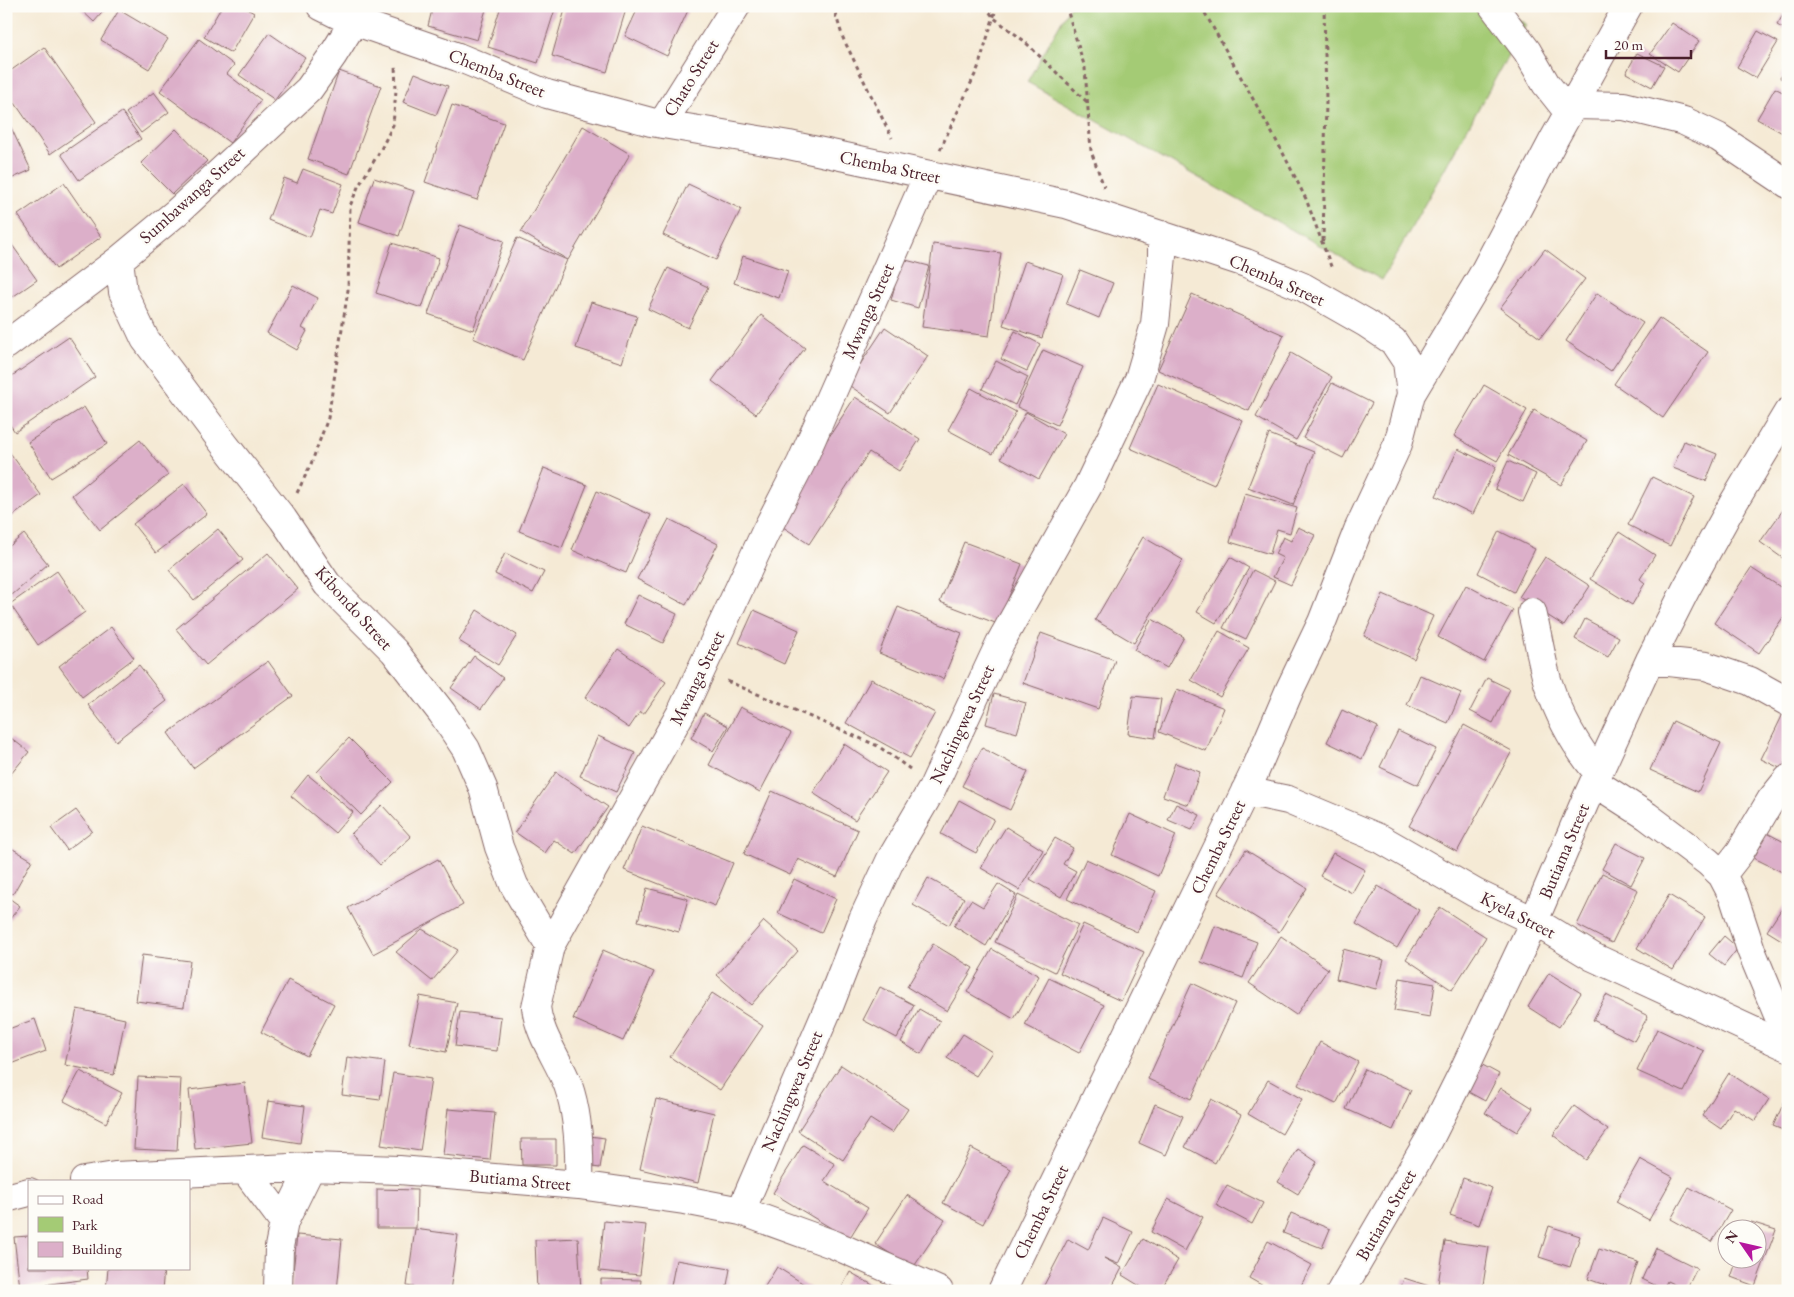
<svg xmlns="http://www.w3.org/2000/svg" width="1794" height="1297" font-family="'EB Garamond',serif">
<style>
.green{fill:#a4cb75;stroke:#777550}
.building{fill:#dcafc9}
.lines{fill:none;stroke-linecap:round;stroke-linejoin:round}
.minor-casing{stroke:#866666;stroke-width:30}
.path{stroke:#866666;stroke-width:3;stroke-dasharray:4 4;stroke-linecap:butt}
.minor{stroke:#fff;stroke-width:28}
.labels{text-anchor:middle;stroke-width:5;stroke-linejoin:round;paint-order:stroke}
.street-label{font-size:18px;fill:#4a1f2b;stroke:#fdfcf7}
</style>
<rect width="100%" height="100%" fill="#fdfcf7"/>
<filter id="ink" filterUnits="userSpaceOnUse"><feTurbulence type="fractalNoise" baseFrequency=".02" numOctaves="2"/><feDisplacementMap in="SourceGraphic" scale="10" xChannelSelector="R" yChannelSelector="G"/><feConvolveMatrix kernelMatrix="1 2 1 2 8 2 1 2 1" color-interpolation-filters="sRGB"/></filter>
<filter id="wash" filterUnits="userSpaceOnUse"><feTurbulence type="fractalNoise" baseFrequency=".0096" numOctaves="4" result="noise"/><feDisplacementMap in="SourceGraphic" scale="20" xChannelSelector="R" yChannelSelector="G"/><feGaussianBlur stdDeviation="1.12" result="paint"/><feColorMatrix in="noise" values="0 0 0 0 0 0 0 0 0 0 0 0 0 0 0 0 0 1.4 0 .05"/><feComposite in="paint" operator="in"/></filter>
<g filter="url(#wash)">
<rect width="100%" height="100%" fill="#f5ead5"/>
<path class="green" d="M1070 6H1494L1526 24 1382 280 1027 82Z"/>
<g id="blocks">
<path class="building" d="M77 6H108L94 22Z
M222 6H242L254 13 231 53 204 37Z
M433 6H487L477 40 428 26Z
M501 6H556L538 63 488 47Z
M566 6H627L607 72 552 56Z
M639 6H690L667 56 625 36Z
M1788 7V31L1777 25Z
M119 10 168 39 149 69 101 40Z
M1672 23 1699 41 1678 72 1650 54Z
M1758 31 1778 42 1756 78 1737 67Z
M269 33 305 58 275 100 239 75Z
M199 39 234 65 227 74 261 100 230 143 160 91Z
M44 47 96 122 50 154 6 90V74Z
M1637 53 1664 66 1652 87 1626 73Z
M1788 65V82L1780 78Z
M339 71 381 86 349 174 308 159Z
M415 73 448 86 436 115 403 102Z
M1775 88 1788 95V136L1757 119Z
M154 92 169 112 141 133 126 113Z
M452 105 504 123 477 200 425 182Z
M122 112 141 139 79 180 61 154Z
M6 117 31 170 6 181Z
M583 126 630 154 568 260 521 232Z
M176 129 207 161 172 194 141 163Z
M303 169 343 184 332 214 320 210 310 237 268 220 284 178 297 183Z
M374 178 414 191 399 236 359 222Z
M64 183 101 237 56 269 18 215Z
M688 184 741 209 716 260 663 235Z
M460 225 504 241 473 330 428 314Z
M517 238 567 260 523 360 473 338Z
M10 242 37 280 8 300 6 297V244Z
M392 243 439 258 422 308 376 293Z
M933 244 1001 253 989 336 922 327Z
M1545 249 1585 279 1540 338 1500 308Z
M743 256 788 271 779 298 734 283Z
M902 259 929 266 918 308 891 300Z
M1025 261 1063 274 1042 338 1003 325Z
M668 268 708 287 688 328 648 309Z
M1080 270 1113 283 1099 318 1066 304Z
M293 285 318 298 302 328 307 331 297 350 267 333Z
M1597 293 1643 323 1611 371 1566 341Z
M1192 294 1284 335 1249 411 1158 370Z
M591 302 637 316 622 363 576 348Z
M761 315 805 348 756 414 712 381Z
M1659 318 1708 352 1663 418 1614 384Z
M885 327 928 356 890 413 847 384Z
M1015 331 1040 344 1027 371 1001 359Z
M69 337 95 377 15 432 6 419V380Z
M1043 350 1083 367 1057 425 1017 407Z
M1291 353 1332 377 1296 440 1256 417Z
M996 361 1028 377 1015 405 982 389Z
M1332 383 1372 403 1343 458 1303 438Z
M1158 384 1243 421 1214 485 1130 448Z
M1484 385 1527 410 1497 461 1454 436Z
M971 388 1016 412 993 454 948 430Z
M855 397 920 439 899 471 869 452 809 544 774 521Z
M84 407 107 444 51 478 28 442Z
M1534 410 1587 441 1561 485 1508 455Z
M1026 412 1064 434 1039 479 1001 458Z
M1269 434 1314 452 1293 505 1248 487Z
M140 440 168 475 100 530 72 495Z
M1684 441 1717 454 1706 481 1673 468Z
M1458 449 1496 467 1473 514 1436 496Z
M8 450 41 495 6 521V451Z
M1508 461 1536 474 1523 502 1495 489Z
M544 468 587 485 562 548 519 531Z
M1652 477 1694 497 1670 546 1628 525Z
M184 484 207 514 156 553 133 524Z
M597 491 651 515 626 573 572 550Z
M1245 493 1297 508 1290 533 1277 529 1270 554 1230 542Z
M1788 503V562L1760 542Z
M669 519 718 544 686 605 637 579Z
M1298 527 1315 535 1291 585 1273 577 1283 558 1275 554 1283 537 1291 541Z
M218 529 243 560 194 600 169 570Z
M1499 531 1535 549 1514 592 1478 573Z
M1619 532 1655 555 1640 579 1645 583 1632 605 1590 579Z
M24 534 48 564 12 595 6 588V549Z
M1143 537 1183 560 1134 643 1095 620Z
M964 542 1022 564 998 624 940 602Z
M268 553 298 589 206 665 176 629Z
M505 553 544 572 533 593 495 574Z
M1230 557 1249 568 1216 623 1197 612Z
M1545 557 1590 586 1564 626 1519 597Z
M1751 568 1788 592V610L1759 653 1714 623Z
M1253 570 1275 581 1246 639 1223 628Z
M57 571 85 612 38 645 10 604Z
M1466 585 1513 610 1484 662 1438 637Z
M1383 594 1433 616 1414 659 1364 636Z
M638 595 677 614 663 643 624 624Z
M898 607 962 633 943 679 879 653Z
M477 610 517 635 498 665 459 641Z
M754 610 799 630 784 664 739 643Z
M1152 619 1184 637 1167 668 1134 650Z
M1585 619 1619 637 1608 657 1575 639Z
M111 627 134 658 82 697 59 666Z
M1219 631 1249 648 1220 697 1191 680Z
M1041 633 1115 660 1098 709 1023 683Z
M618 649 666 682 644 714 640 712 629 728 585 698Z
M474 656 503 678 481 709 451 688Z
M268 661 293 696 193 768 168 733Z
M139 665 167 701 116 741 88 705Z
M1420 675 1461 693 1448 723 1407 705Z
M1487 678 1510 689 1493 723 1470 711Z
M871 679 935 713 910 758 846 723Z
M1177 689 1224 708 1206 751 1159 732Z
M994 694 1026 703 1017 733 986 724Z
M1133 696 1161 699 1155 738 1128 734Z
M740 707 791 733 760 792 709 765Z
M1342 710 1378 727 1362 759 1327 742Z
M1784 712 1788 714V757L1782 769 1761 759Z
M704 713 728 726 713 751 691 738Z
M1673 721 1721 743 1698 792 1650 770Z
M1464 725 1512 751 1457 852 1409 826Z
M1398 731 1436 749 1418 785 1380 767Z
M598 736 635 753 616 792 580 776Z
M11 738 29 752 6 780V743Z
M349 738 393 782 361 815 317 772Z
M844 744 887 772 855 820 813 793Z
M982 748 1028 772 1010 810 962 786Z
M1175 763 1200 772 1188 805 1163 796Z
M556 772 608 807 575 854 554 840 545 853 515 832Z
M308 775 353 812 335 833 291 796Z
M772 791 858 830 837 877 798 859 790 875 744 854Z
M959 800 994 819 976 853 941 834Z
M1176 804 1200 815 1192 830 1168 820Z
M382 805 411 837 380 865 351 834Z
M76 810 92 831 67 850 51 828Z
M1130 814 1176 835 1158 876 1112 855Z
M642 826 733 863 715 906 624 870Z
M1006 827 1043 850 1019 890 981 868Z
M1767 833 1788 844V875L1754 858Z
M1055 838 1073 848 1063 864 1076 871 1061 897 1030 879Z
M1616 843 1645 858 1631 885 1602 869Z
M6 845 32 860 13 894 6 890Z
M1246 850 1307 888 1279 932 1218 894Z
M1333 853 1365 870 1352 893 1320 876Z
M438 859 463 905 373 954 348 908Z
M1086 859 1156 891 1137 932 1067 899Z
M1602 873 1638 890 1612 943 1577 925Z
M928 878 964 898 949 925 913 905Z
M794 879 836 899 821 933 778 913Z
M998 884 1016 895 986 946 954 926 971 900 983 907Z
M1378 886 1419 910 1397 948 1356 924Z
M647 888 688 899 679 932 638 921Z
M1018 895 1078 925 1055 972 995 942Z
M1669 895 1705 917 1673 970 1637 948Z
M6 896 20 906 6 924Z
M1788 899V944L1767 931Z
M1440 907 1486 937 1452 990 1406 959Z
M764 921 798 951 751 1005 717 975Z
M1083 924 1144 952 1121 1001 1060 973Z
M1215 926 1257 942 1243 978 1201 962Z
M422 929 458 950 432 981 396 952Z
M1281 936 1328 969 1296 1015 1249 983Z
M1724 936 1738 948 1724 966 1709 954Z
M933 944 973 968 947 1011 907 987Z
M992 949 1039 976 1014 1019 967 992Z
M1343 949 1384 960 1376 989 1336 979Z
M603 950 654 972 623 1041 573 1019Z
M142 955 190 961 184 1007 136 1001Z
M1549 973 1581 993 1559 1027 1528 1007Z
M1049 978 1104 1005 1079 1053 1025 1025Z
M1400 978 1435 984 1430 1017 1394 1011Z
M288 980 334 1004 307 1056 261 1032Z
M1192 983 1235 1003 1191 1099 1148 1079Z
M880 987 914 1005 897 1038 863 1020Z
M712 993 763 1026 720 1090 670 1057Z
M1606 995 1648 1016 1634 1041 1593 1020Z
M420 996 457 1003 446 1052 409 1044Z
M77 1009 125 1019 114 1075 65 1065Z
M919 1009 940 1021 921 1054 901 1042Z
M460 1012 501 1017 497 1051 455 1046Z
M35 1019 46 1051 6 1066V1030Z
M1657 1029 1704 1051 1684 1092 1637 1071Z
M963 1034 992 1052 976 1076 947 1058Z
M1320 1042 1358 1062 1336 1104 1298 1085Z
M347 1057 385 1062 380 1100 342 1095Z
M1477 1062 1499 1074 1485 1101 1463 1089Z
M841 1065 908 1109 892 1133 870 1119 843 1160 798 1131Z
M1365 1069 1411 1090 1393 1130 1346 1109Z
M80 1071 122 1093 106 1123 64 1101Z
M393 1073 431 1079 420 1151 381 1145Z
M1729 1073 1769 1099 1755 1121 1734 1108 1721 1129 1702 1116Z
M138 1077 181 1079 177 1151 134 1149Z
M1268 1080 1302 1099 1282 1134 1248 1114Z
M245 1083 252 1143 195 1149 189 1090Z
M1501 1088 1533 1108 1517 1132 1485 1113Z
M1788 1094V1132L1773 1126Z
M656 1099 714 1113 698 1183 640 1169Z
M1211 1099 1241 1115 1215 1163 1185 1147Z
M268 1101 305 1106 300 1143 262 1137Z
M1155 1104 1183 1116 1166 1155 1139 1143Z
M1574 1106 1608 1130 1586 1160 1553 1135Z
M448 1109 495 1113 490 1160 443 1155Z
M574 1134 605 1138 600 1168 570 1164Z
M521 1139H556V1165H522Z
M803 1145 835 1164 824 1181 868 1208 849 1239 773 1193Z
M971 1148 1011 1169 983 1224 943 1203Z
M1298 1149 1317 1162 1298 1194 1278 1182Z
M1640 1159 1673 1177 1649 1220 1616 1202Z
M1463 1178 1492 1188 1479 1225 1450 1215Z
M1227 1185 1263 1203 1252 1224 1216 1205Z
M1689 1187 1731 1210 1712 1242 1671 1219Z
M377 1189 417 1190 416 1228H377Z
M907 1195 945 1220 913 1268 875 1244Z
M1168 1199 1203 1217 1185 1251 1151 1232Z
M1291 1213 1330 1229 1322 1248 1283 1233Z
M1103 1218 1133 1232 1118 1264 1104 1258 1122 1268 1110 1291H1041L1068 1239 1088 1250Z
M604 1221 646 1225 640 1275 599 1271Z
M1751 1222 1776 1230 1755 1286 1731 1277 1737 1260H1756V1230H1748Z
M1549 1226 1580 1236 1570 1267 1539 1257Z
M415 1229 458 1235 450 1291H437L407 1286Z
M297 1235 342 1239 337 1291H291Z
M29 1236V1268H87L88 1279 20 1288 14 1237Z
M578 1238 581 1291H537L535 1240Z
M1143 1239 1178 1260 1160 1291H1148L1122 1275Z
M1268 1241 1312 1265 1298 1291H1272L1249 1278Z
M1445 1241 1489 1247 1482 1291 1438 1284Z
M1656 1248 1697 1268 1686 1290 1667 1281 1663 1289 1642 1279Z
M1599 1249 1638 1262 1628 1291H1622L1588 1279Z
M676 1260 730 1269 726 1291H670Z
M777 1267 815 1291H762Z
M108 1268H164L162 1291H106Z
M850 1272 883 1291H840Z
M1404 1278 1441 1290V1291H1400Z
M601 1279 641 1280 640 1291H601Z
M75 1284 77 1291H51V1290Z"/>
</g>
</g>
<g filter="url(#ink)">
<use href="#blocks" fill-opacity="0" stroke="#866666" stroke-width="1"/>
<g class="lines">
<defs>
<path id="minor" d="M321 6 345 18 458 57 547 94 651 122 789 145 1066 204 1246 263 1303 287 1366 323 1393 341 1407 362 1411 394 1398 444 1358 530 1322 622 1290 689 1255 771 1002 1291
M1493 6 1527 51 1546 84 1569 113
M1573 105 1624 106 1684 121 1718 137 1788 184
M662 124 736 6
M119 260 123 292 145 339 224 444 283 519 327 584 394 651 442 713 466 749 483 788 499 847 514 885 550 946
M6 345 119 260 177 212 244 150 309 89 333 55 354 21
M1411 394 1482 276 1554 139 1628 6
M1532 612C1538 636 1541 660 1548 683 1559 716 1576 747 1598 773
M1650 660 1706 666 1750 681 1788 702
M1594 782 1647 816 1708 862 1722 875 1734 898 1751 950 1788 1039
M1245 791 1288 800 1381 839 1475 893 1534 921 1593 957 1788 1047
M1722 875 1740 852 1771 800 1788 779
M245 1170 284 1222
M84 1181 115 1176 311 1167 399 1170 579 1185 684 1200 741 1211 835 1245 939 1291
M579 1185C580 1152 579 1116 568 1085 558 1059 539 1035 536 1007L550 946 682 711 765 533 801 463 928 175
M6 1198 29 1192
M741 1211 830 1004 863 919 891 859 932 789 1000 643 1088 486 1139 379 1155 324 1162 256V235
M278 1291 279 1247 284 1222 311 1167
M1341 1291 1429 1140 1463 1072 1531 928 1584 804 1650 660 1686 589 1734 502 1788 412"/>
</defs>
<use href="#minor" class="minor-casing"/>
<path class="path" d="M833 6 843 38 892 138
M985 6 994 18 1023 40 1087 102
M1066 6 1085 68 1091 151 1104 187
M1201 6 1281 149 1306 199 1332 269
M940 150 978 68 997 6
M1323 241 1326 101 1324 6
M297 493 311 464 328 418 348 290 350 206 358 187 380 151 393 125 396 90 395 65
M727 681 878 746 910 769"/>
<use href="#minor" class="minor"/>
</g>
</g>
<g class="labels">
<g class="street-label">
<text transform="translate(497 73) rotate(22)" y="6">Chemba Street</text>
<text transform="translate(691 78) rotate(-58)" y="6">Chato Street</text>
<text transform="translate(890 167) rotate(12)" y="6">Chemba Street</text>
<text transform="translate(192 195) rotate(-42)" y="6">Sumbawanga Street</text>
<text transform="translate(1277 280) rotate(24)" y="6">Chemba Street</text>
<text transform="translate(868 311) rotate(-66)" y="6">Mwanga Street</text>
<text transform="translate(354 608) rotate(48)" y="6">Kibondo Street</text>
<text transform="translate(697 678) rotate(-64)" y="6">Mwanga Street</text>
<text transform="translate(962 724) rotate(-65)" y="6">Nachingwea Street</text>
<text transform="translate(1218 847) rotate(-64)" y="6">Chemba Street</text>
<text transform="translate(1564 851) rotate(-67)" y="6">Butiama Street</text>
<text transform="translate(1518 915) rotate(27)" y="6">Kyela Street</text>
<text transform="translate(792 1091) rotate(-67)" y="6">Nachingwea Street</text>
<text transform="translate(520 1180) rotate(5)" y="6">Butiama Street</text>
<text transform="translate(1041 1212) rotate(-64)" y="6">Chemba Street</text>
<text transform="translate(1386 1215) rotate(-60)" y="6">Butiama Street</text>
</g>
</g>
<rect width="1794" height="1297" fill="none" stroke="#fdfcf7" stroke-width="25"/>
<rect x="28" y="1180" width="162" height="90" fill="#fdfcf7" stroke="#b5a4a5"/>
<rect x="38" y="1196" width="25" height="8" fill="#ffffff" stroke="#b5a4a5"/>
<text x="72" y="1204" font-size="15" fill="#4a1f2b">Road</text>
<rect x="38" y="1217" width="25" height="15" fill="#a4cb75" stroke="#b5a4a5"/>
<text x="72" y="1230" font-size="15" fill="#4a1f2b">Park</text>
<rect x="38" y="1242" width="25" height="15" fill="#dcafc9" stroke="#b5a4a5"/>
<text x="72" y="1254" font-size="15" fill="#4a1f2b">Building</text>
<g transform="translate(1742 1244) rotate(304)"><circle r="24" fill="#fdfcf7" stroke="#b5a4a5"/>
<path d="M0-4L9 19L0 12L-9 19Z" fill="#b5179e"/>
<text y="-8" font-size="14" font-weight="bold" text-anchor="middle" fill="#4a1f2b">N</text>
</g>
<path d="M1606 50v8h85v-8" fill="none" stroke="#4a1f2b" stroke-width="2.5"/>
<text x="1614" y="50" font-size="15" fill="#4a1f2b" stroke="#fdfcf7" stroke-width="4" paint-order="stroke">20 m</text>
</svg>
